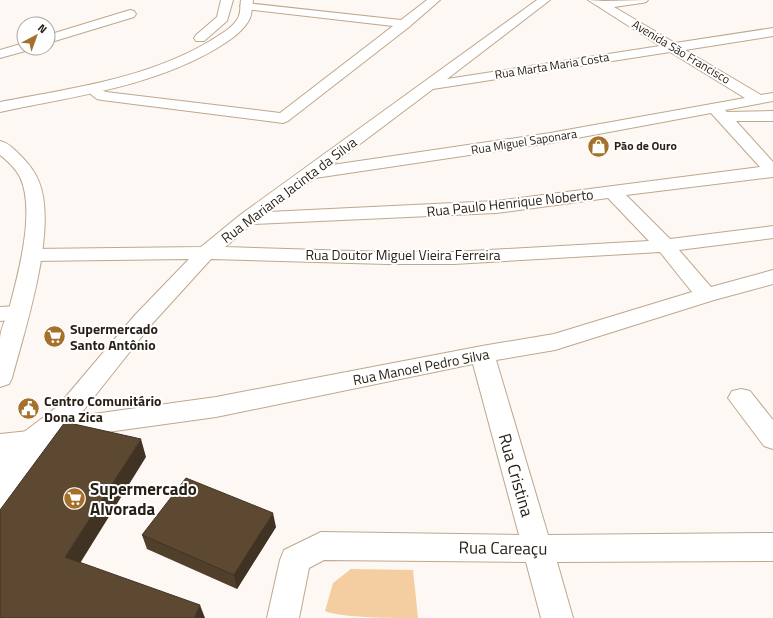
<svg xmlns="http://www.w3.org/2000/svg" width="773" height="618" font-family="'Titillium Web',sans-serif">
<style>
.green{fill:#f4cda0}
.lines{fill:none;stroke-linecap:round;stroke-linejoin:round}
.minor-casing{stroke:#bea78d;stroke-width:2}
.major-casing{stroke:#bea78d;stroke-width:2}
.minor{fill:#fff;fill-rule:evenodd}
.major{fill:#fff;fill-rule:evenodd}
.wall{fill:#503f2b}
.shaded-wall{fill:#413323}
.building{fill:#5d4932;stroke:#413323}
.labels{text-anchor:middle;stroke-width:4;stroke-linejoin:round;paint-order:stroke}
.far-street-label{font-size:12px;fill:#281f15;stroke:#fff}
.far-poi-label{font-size:12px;font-weight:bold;fill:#281f15;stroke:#fff;text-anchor:start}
.street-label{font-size:14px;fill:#281f15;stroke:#fff}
.poi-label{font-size:14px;font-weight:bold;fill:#281f15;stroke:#fff;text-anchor:start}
.near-street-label{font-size:17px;fill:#281f15;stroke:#fff}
.near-poi-label{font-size:17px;font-weight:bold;fill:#281f15;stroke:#fff;text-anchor:start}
</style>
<rect width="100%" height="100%" fill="#fdf8f3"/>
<path class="green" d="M351 569 413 570 418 618C397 618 340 618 325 611L333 583Z"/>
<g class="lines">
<defs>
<path id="minor" d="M427 0H440L409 27 288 121 283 123 102 100 97 99 84 89 86 86 91 85 106 92 280 113 393 26 246 9 242 8 240 6 242 4 246 3 401 20Z
M537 0H550L447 79 660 46 588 0 604 1 648 0 646 2 642 3 614 7 675 43 773 28V36L685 50 761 95 773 93V101L725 110 727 112 773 111V121H736L773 162V177L626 195 670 239 773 226V238L679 250 711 287 773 270V284L714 300 555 350 496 360 548 535 773 533V561L557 562 573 618H541L526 562 324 560 309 568 299 618H267L280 560 284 550 321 532 519 535 473 364 216 417 64 438 56 436 53 438 57 439 61 447 57 455 10 515 0 518V455L20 435 57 407 135 315 189 259 32 261 25 259 22 255 25 251 32 249 201 247 240 215ZM670 52 745 98 550 133 332 165 433 89ZM711 113 760 167 496 201 268 212 315 178 550 143ZM608 198 649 241 454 252H387L225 247 252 224 496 213ZM660 252 692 292 554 334 482 346 216 397 79 416 151 325 211 259 387 264H454Z
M130 10 134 11 136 14 134 17 48 43V35Z
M24 43V48H30L29 50 0 58V50Z
M18 306 26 308 29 313 26 318 0 321V307Z
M741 389 750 391 773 420V449L764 446 728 398 732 391Z"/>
<path id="major" d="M221 0H233L227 21 204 41H196L194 38 196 35 217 17Z
M241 0H253C252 6 252 13 250 18 244 31 230 40 219 47 153 87 74 96 0 112V102C72 88 146 79 210 41 219 35 233 28 238 18 241 13 240 6 241 0Z
M0 141C9 143 15 150 22 157 29 164 35 172 39 182 58 229 25 329 12 378L9 384 0 387C0 371 0 354 0 338 1 328 6 318 9 309 18 275 36 211 20 177 15 168 8 161 0 155Z
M29 431 38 435 42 442 38 449 10 456H0V434Z"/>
</defs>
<use href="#minor" class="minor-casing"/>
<use href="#major" class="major-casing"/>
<use href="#minor" class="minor"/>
<use href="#major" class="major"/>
</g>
<path class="wall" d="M276 527 237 589 147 549 142 535Z"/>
<path class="shaded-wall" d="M141 439 146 457 74 573 65 557Z
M273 513 276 527 237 589 234 575Z
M200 605 205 618H194Z"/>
<path class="building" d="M65 422 141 439 65 557 200 605 194 618H0V510Z
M186 478 273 513 234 575 142 535Z"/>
<defs>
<symbol id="shop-disc" viewBox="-11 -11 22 22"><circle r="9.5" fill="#a5702a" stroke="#fff"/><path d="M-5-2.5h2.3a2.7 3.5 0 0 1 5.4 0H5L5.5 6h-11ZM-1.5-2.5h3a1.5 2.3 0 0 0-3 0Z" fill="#fff"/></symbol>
<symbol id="supermarket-disc" viewBox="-11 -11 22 22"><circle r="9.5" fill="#a5702a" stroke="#fff"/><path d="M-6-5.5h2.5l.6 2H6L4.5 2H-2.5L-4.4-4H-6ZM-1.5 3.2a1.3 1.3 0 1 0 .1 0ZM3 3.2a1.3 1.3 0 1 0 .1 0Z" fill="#fff"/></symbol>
<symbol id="civic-disc" viewBox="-11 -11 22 22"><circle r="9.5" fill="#a5702a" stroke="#fff"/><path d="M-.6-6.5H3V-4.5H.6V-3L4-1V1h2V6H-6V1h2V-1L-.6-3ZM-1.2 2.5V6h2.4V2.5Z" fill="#fff"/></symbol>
</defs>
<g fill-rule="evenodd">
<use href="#shop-disc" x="586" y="134" width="25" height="25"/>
<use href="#supermarket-disc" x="42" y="324" width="25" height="25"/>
<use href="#civic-disc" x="16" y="396" width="25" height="25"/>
<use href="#supermarket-disc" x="62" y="486" width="25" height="25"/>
</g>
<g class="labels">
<g class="far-street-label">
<text transform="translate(681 52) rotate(31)" y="4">Avenida São Francisco</text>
<text transform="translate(552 66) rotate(-9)" y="4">Rua Marta Maria Costa</text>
<text transform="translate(524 142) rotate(-9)" y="4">Rua Miguel Saponara</text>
</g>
<g class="far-poi-label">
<text x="614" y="150">Pão de Ouro</text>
</g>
<g class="street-label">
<text transform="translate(289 190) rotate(-37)" y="5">Rua Mariana Jacinta da Silva</text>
<text transform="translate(510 203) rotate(-6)" y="5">Rua Paulo Henrique Noberto</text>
<text x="403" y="260">Rua Doutor Miguel Vieira Ferreira</text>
<text transform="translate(421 367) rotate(-11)" y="5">Rua Manoel Pedro Silva</text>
</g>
<g class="poi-label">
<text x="70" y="334">Supermercado<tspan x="70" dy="16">Santo Antônio</tspan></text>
<text x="44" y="406">Centro Comunitário<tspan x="44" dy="16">Dona Zica</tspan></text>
</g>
<g class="near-street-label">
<text transform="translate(516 475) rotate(74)" y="6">Rua Cristina</text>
<text transform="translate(503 548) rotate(1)" y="6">Rua Careaçu</text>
</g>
<g class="near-poi-label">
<text x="90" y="495">Supermercado<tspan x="90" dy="20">Alvorada</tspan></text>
</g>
</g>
<g transform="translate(36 36) rotate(41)"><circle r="19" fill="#ffffff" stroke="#a9a5a1"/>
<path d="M0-3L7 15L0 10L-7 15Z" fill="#a5702a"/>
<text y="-6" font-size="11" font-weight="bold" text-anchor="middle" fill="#281f15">N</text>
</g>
</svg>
